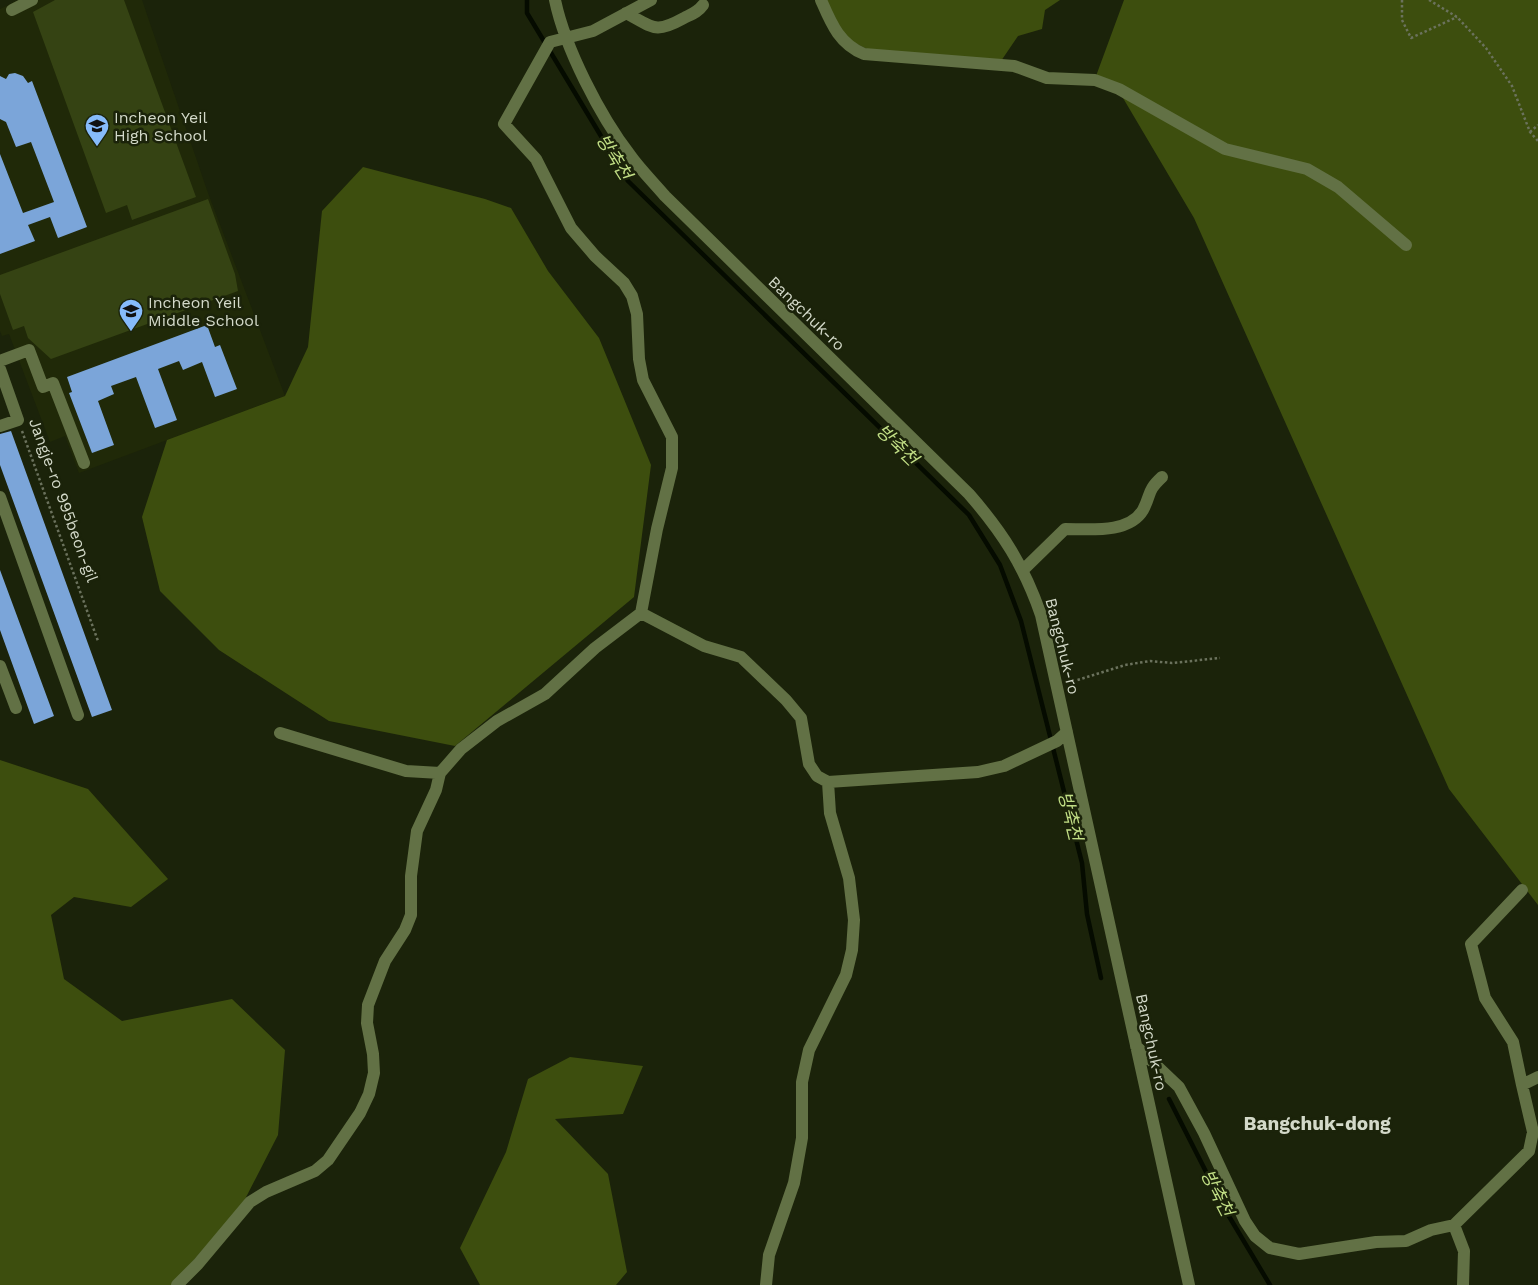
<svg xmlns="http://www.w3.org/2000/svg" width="1538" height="1285" font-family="'Work Sans','Noto Sans KR',sans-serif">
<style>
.built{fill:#202908}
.green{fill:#354313}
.forest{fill:#3d4e0e}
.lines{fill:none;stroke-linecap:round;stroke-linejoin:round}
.stream{stroke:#050b00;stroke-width:4.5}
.building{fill:#7ba5d9}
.path{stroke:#6b725d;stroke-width:2.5;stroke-dasharray:2.5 2.5;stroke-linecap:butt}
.minor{stroke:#627145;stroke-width:12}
.labels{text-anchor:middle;stroke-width:5;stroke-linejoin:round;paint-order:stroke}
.poi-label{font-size:16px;fill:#d3d9c9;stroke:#1b230a;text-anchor:start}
.street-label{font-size:16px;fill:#d3d9c9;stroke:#1b230a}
.water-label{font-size:18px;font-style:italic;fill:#c1de85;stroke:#1b230a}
.quarter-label{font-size:19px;font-weight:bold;fill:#d3d9c9;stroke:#1b230a}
</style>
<rect width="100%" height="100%" fill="#1b230a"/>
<path class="built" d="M18 0H142L208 193 285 396 79 473 65 436 50 442 9 334 2 336 0 331V9Z"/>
<path class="green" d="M55 0H124L196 197 132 220 127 205 106 213 33 12Z
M208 199 235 274 238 291 51 359 28 338 24 326 13 330 0 294V275Z"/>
<path class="forest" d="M825 0H1060L1045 10 1042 29 1018 36 1001 61 871 51 843 37Z
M1124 0H1538V905L1449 789 1194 218 1123 98 1096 76Z
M363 167 485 199 511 208 548 271 599 338 651 465 634 597 455 746 329 721 219 650 160 591 142 517 167 440 285 396 308 347 322 211Z
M0 760 88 789 168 879 131 907 74 897 51 915 64 979 122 1021 232 999 285 1050 278 1135 242 1205 172 1285H0Z
M570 1057 643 1066 623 1114 555 1119 608 1174 627 1272 616 1285H480L460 1248 506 1152 528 1079Z"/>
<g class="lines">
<path class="stream" d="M527 0V13L628 181 969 515 1000 565 1021 621 1082 863 1087 914 1101 978
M1169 1099 1227 1213 1270 1285"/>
</g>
<path class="building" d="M15 73 23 76 28 83 32 81 87 227 58 238 50 217 28 225 35 241 0 254V154L23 213 54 202 31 142 16 147 6 122 0 119V76L6 79 9 74Z
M207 325 215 347 220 345 237 389 215 397 202 362 183 370 179 361 158 369 177 420 155 428 136 377 111 386 114 394 98 401 114 445 92 453 69 393 72 392 67 377Z
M11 431 112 710 92 717 0 465V434Z
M0 570 54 716 34 724 0 630Z"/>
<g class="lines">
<path class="path" d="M1402 0V20L1411 38 1457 17
M1429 0 1457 17 1486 48 1512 86 1530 132 1538 141
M1530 132 1538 125
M22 431 98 641
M1068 683 1125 665 1150 661 1172 663 1220 658"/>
<path class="minor" d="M555 0C565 48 600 116 630 155 640 169 653 182 665 196L969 494C1003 533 1024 566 1041 615L1189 1285
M821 0C831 23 839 44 864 54L1014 66 1047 78 1095 80 1119 89 1225 149 1307 169 1338 187 1406 245
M12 10 32 0
M626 13C654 28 655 34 684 18 692 14 698 12 703 5
M0 361 29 350 43 387 53 383 84 463
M0 369 18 420 0 426
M0 497 78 715
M1023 570 1065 529C1089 529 1129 534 1143 510 1152 493 1146 492 1162 477
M641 613 704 646 741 657 786 700 801 718 809 764 817 776 828 782 978 772 1004 766 1057 741 1067 732
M0 666 16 708
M280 733 406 771 440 773
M1522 890 1471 944 1485 998 1513 1042 1522 1085 1538 1077
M1136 1046 1179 1087 1204 1133 1245 1221 1255 1236 1270 1248 1299 1254 1376 1242 1406 1241 1431 1230 1454 1225 1464 1251 1463 1285
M1454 1225 1529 1151 1533 1132 1522 1085
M177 1285 198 1264 250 1202 266 1192 315 1171 328 1160 360 1113 369 1094 374 1073 373 1054 367 1023 368 1005 385 961 405 930 411 915V876L417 831 436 790 440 773 461 749 497 721 545 694 595 648 641 613 657 529 672 468V437L643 380 639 359 637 314 632 296 624 283 595 256 571 228 536 159 504 124 550 42 593 31 651 0
M766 1285 769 1255 794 1183 802 1138V1082L809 1050 846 975 852 950 854 920 849 878 830 813 828 782"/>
</g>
<defs>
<symbol id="school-pin" viewBox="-11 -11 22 30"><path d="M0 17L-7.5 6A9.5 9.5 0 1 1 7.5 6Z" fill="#86bbfb" stroke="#1b230a"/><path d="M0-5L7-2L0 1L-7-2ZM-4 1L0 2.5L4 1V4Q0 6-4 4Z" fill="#111"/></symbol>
</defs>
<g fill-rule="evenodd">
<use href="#school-pin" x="83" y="112" width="28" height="38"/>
<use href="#school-pin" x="117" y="297" width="28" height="38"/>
</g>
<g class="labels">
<g class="poi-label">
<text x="114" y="123">Incheon Yeil<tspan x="114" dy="18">High School</tspan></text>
<text x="148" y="308">Incheon Yeil<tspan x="148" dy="18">Middle School</tspan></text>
</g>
<g class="street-label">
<text transform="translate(807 313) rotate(44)" y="6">Bangchuk-ro</text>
<text transform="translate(64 500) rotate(70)" y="6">Jangje-ro 995beon-gil</text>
<text transform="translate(1063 646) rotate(76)" y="6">Bangchuk-ro</text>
<text transform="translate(1152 1042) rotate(78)" y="6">Bangchuk-ro</text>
</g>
<g class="water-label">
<text transform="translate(614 157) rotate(58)" y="6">방축천</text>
<text transform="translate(897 445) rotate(44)" y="6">방축천</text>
<text transform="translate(1070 816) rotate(76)" y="6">방축천</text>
<text transform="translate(1217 1193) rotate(63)" y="6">방축천</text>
</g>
<g class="quarter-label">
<text x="1317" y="1130">Bangchuk-dong</text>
</g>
</g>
</svg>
